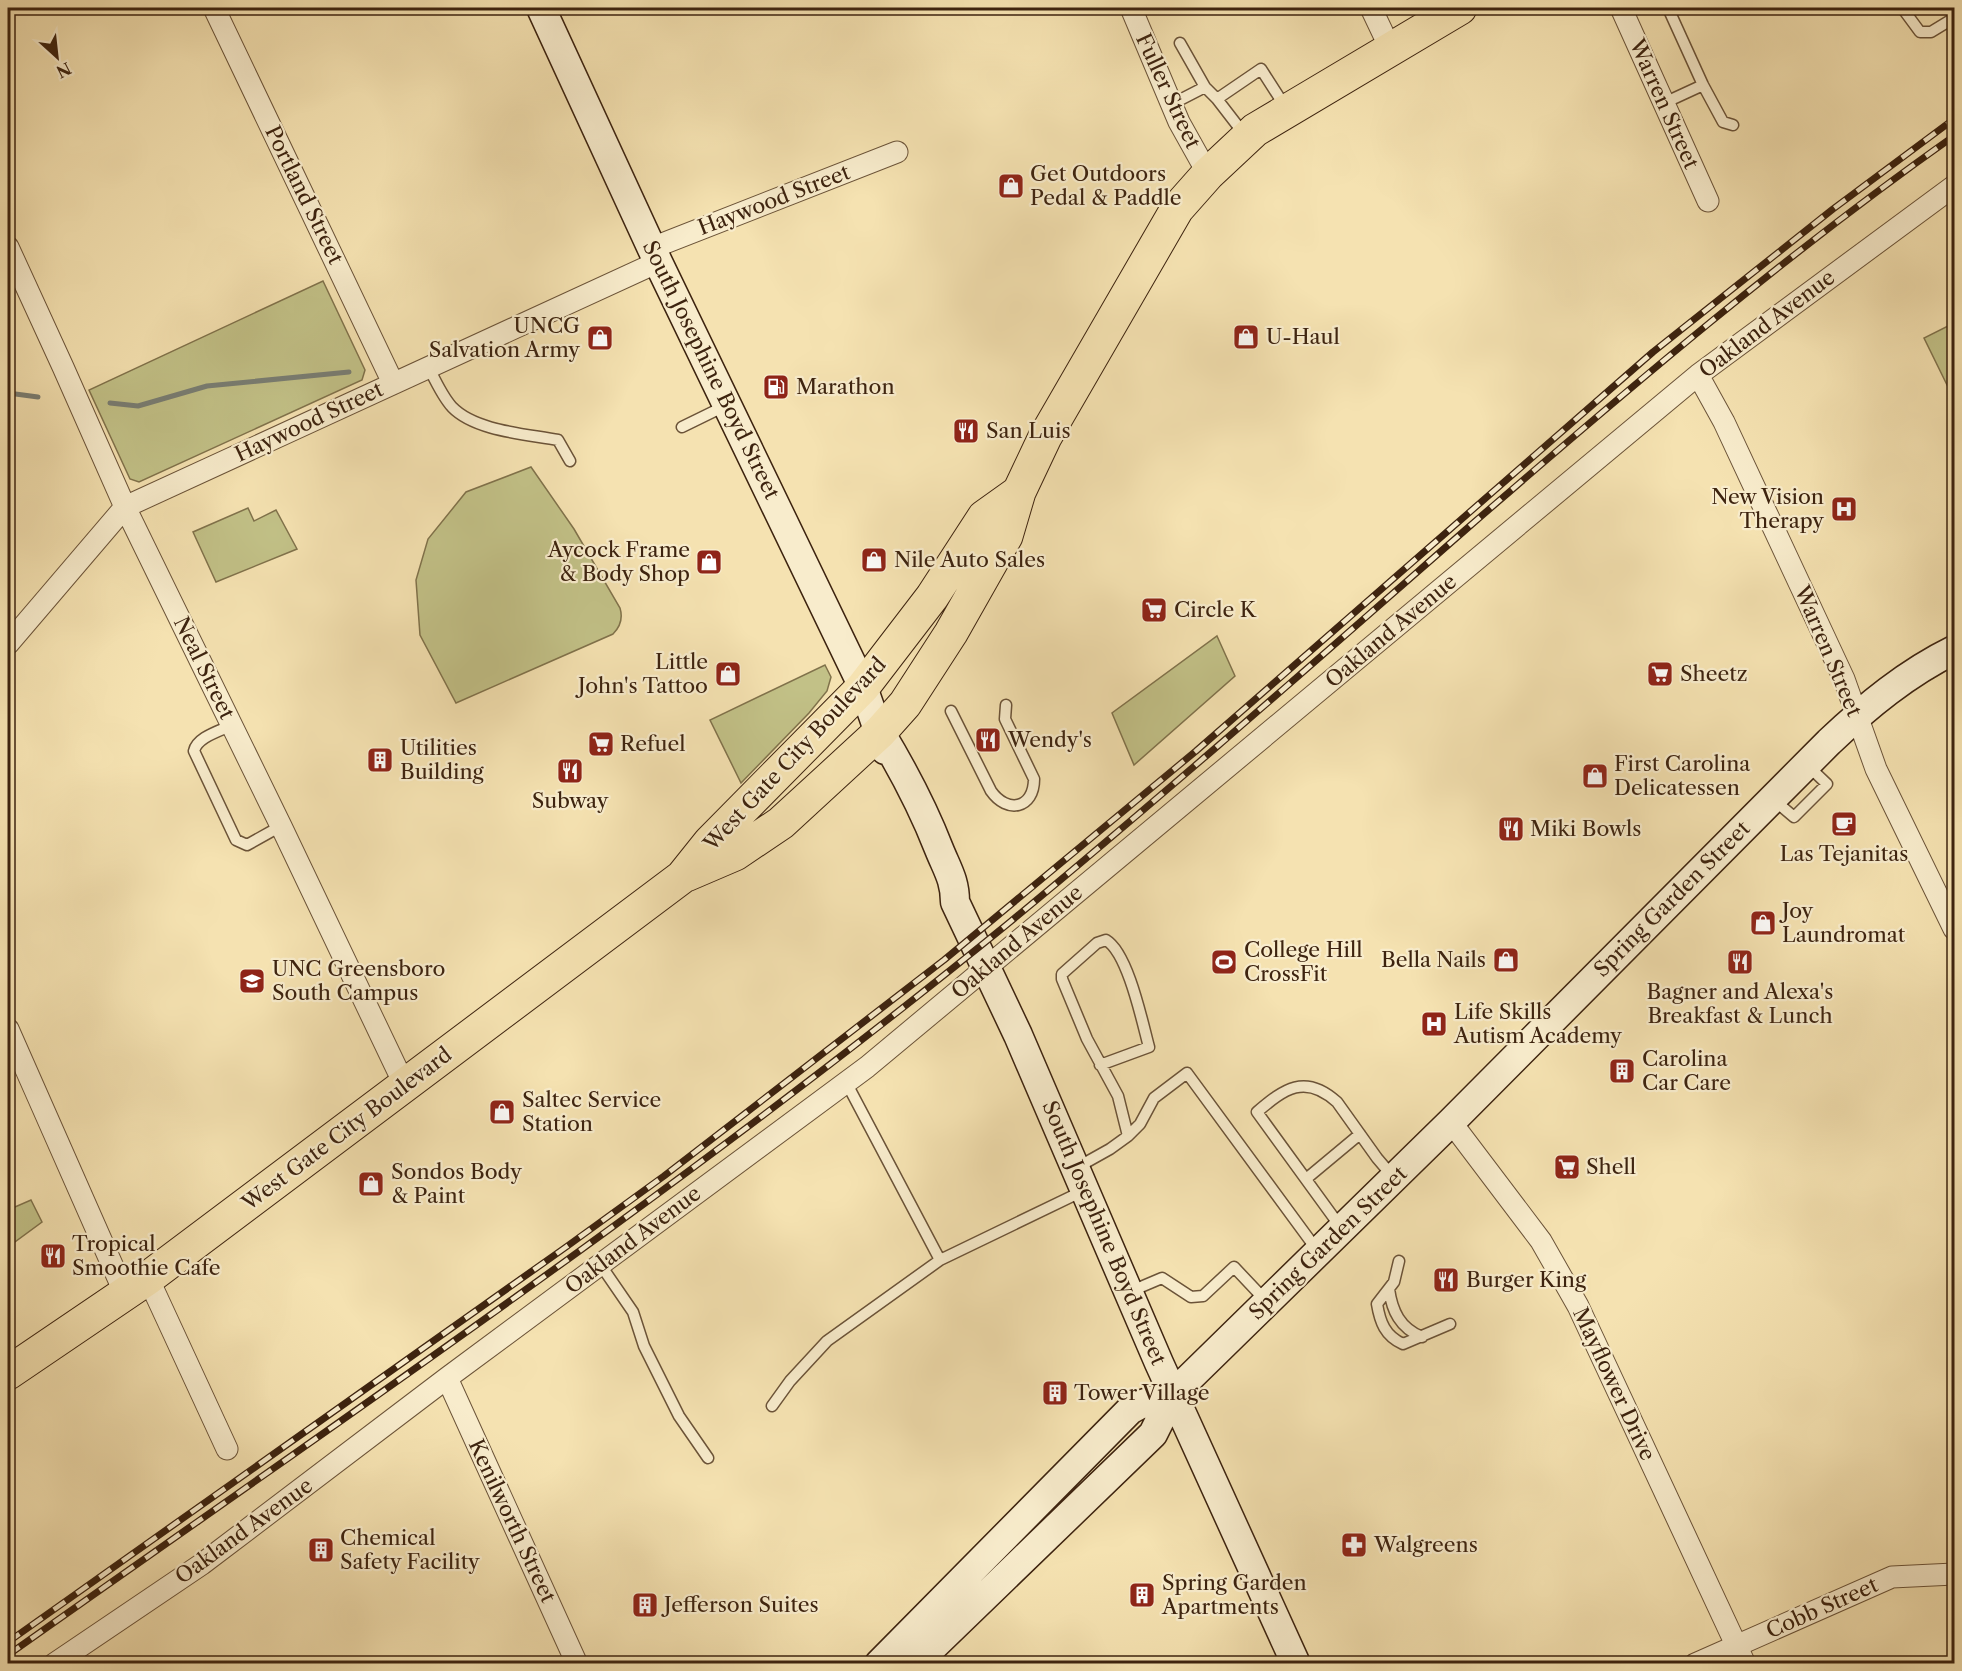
<svg xmlns="http://www.w3.org/2000/svg" width="1962" height="1671" font-family="'Libre Caslon Text',serif">
<style>
.green{fill:#c2c187;stroke:#80724b;stroke-width:1.5}
.lines{fill:none;stroke-linecap:round;stroke-linejoin:round}
.stream{stroke:#797e74;stroke-width:5}
.service-casing{stroke:#6b5338;stroke-width:13}
.minor-casing{stroke:#6b5338;stroke-width:23}
.secondary-casing{stroke:#3d230f;stroke-width:31}
.primary-casing{stroke:#3d230f;stroke-width:35}
.service{stroke:#f8eccc;stroke-width:10}
.minor{stroke:#f8eccc;stroke-width:21}
.secondary{stroke:#f8eccc;stroke-width:28}
.primary{stroke:#f5e2b1;stroke-width:33}
.rail-casing{stroke:#3d230f;stroke-width:7}
.rail{stroke:#f8eccc;stroke-width:4.5;stroke-dasharray:14;stroke-linecap:butt}
.labels{text-anchor:middle;stroke-width:4.5;stroke-linejoin:round;paint-order:stroke}
.street-label{font-size:21px;fill:#3d230f;stroke:#f8eccc}
.poi-label{font-size:21px;fill:#3d230f;stroke:#f8eccc;text-anchor:start}
</style>
<rect width="100%" height="100%" fill="#f5e2b1"/>
<filter id="stains"><feTurbulence type="fractalNoise" baseFrequency=".00333" numOctaves="4"/><feColorMatrix values="0 0 0 0 .2 0 0 0 0 .09 0 0 0 0 .02 0 0 0 .5 -.17"/></filter>
<radialGradient id="worn" r=".72"><stop offset=".6" stop-color="#630" stop-opacity="0"/><stop offset="1" stop-color="#630" stop-opacity=".3"/></radialGradient>
<path class="green" d="M323 281 365 370 362 380 139 482 130 479 89 390Z
M1954 323V386L1949 389 1924 338Z
M531 467 574 529 620 608C623 618 620 627 613 634L456 703 420 635 416 580 428 539 466 492Z
M248 508 254 521 276 510 297 549 216 582 193 532Z
M1217 636 1235 676 1134 765 1112 713Z
M825 665 831 677 827 691 809 713 741 783 710 720Z
M31 1200 42 1222 8 1247V1210Z"/>
<g class="lines">
<path class="stream" d="M8 393 38 397
M110 403 138 406 207 386 349 372"/>
<defs>
<path id="service" d="M1668 8 1703 85 1723 122 1733 125
M1903 9 1920 32H1931L1954 18
M1180 43 1205 87
M1217 99 1244 134
M1664 103 1703 85
M1172 104 1205 87 1217 99 1261 69 1286 108
M428 366C435 380 442 396 452 407 475 431 526 434 558 440L570 461
M682 427 727 405
M951 711 991 791C1007 814 1034 809 1034 779L1005 719 1006 705
M232 725C220 731 197 737 194 751L236 840 247 845 281 826
M1774 800 1794 817 1827 784 1806 764
M1100 1065 1149 1047C1142 1021 1128 953 1106 940L1097 943 1062 974V979L1087 1039 1118 1096 1128 1136
M1076 1168 1110 1149 1128 1136 1140 1124 1154 1098 1187 1073 1317 1250
M1306 1179 1360 1134
M1342 1229 1257 1112C1284 1089 1305 1073 1337 1102L1377 1158 1394 1178
M940 1260 1085 1190
M1399 1261 1394 1282 1377 1304C1380 1322 1385 1336 1403 1344L1450 1324
M600 1264 633 1312 644 1346 679 1416 708 1458
M1389 1289C1392 1311 1400 1328 1422 1337
M1129 1292 1162 1278 1191 1297 1203 1296 1234 1267 1267 1302
M772 1406 790 1381 827 1341 940 1260 846 1082"/>
<path id="minor" d="M214 8 393 383
M1131 8 1179 122 1208 174
M1371 8 1390 48
M1621 8 1708 201
M8 247 63 367 125 507 281 826 405 1086
M652 248 897 152
M1698 375 1724 422 1844 679 1876 769 1954 929
M8 644 125 507 658 262
M8 1029 125 1294
M1451 1122 1541 1241 1578 1306 1745 1664
M148 1278 227 1449
M447 1378 577 1664
M54 1664 202 1564 447 1378 867 1067 1698 375 1954 186
M1695 1664 1892 1577 1954 1574"/>
<path id="secondary" d="M541 8 658 262 863 687 885 750
M880 732C903 770 923 808 939 849 947 869 955 880 955 902L1018 1035 1159 1363 1296 1664
M879 1664 1130 1410 1139 1405 1173 1394
M915 1664 1153 1434 1173 1394 1451 1122 1829 742C1867 706 1907 673 1954 650"/>
<path id="primary" d="M686 875 735 854 781 823 880 732 905 704 951 633 1006 536 1019 492 1045 437 1177 209 1208 174 1255 130 1460 8
M8 1373 148 1278 682 877 710 842 863 687 932 597 984 517 1019 492"/>
</defs>
<use href="#service" class="service-casing"/>
<use href="#minor" class="minor-casing"/>
<use href="#secondary" class="secondary-casing"/>
<use href="#primary" class="primary-casing"/>
<use href="#service" class="service"/>
<use href="#minor" class="minor"/>
<use href="#secondary" class="secondary"/>
<use href="#primary" class="primary"/>
<defs>
<path id="rail" d="M8 1642 566 1247 664 1176 944 960 1196 751 1653 352 1833 209 1954 119
M8 1655C346 1416 689 1184 1010 922 1166 793 1319 658 1471 525 1628 389 1785 255 1954 136"/>
</defs>
<use href="#rail" class="rail-casing"/>
<use href="#rail" class="rail"/>
</g>
<defs>
<symbol id="shop-square" viewBox="-11 -11 22 22"><rect x="-9" y="-9" width="18" height="18" rx="4" fill="#8f2418" stroke="#f8eccc"/><path d="M-5-2.5h2.3a2.7 3.5 0 0 1 5.4 0H5L5.5 6h-11ZM-1.5-2.5h3a1.5 2.3 0 0 0-3 0Z" fill="#fff"/></symbol>
<symbol id="fuel-square" viewBox="-11 -11 22 22"><rect x="-9" y="-9" width="18" height="18" rx="4" fill="#8f2418" stroke="#f8eccc"/><path d="M-5.5-6h7V0h2V4h1.3V-2.5L3-4.5l.8-.8L6-3V5H2.5V1h-1V6h-7ZM-4.2-4.7v3.2H.2V-4.7Z" fill="#fff"/></symbol>
<symbol id="restaurant-square" viewBox="-11 -11 22 22"><rect x="-9" y="-9" width="18" height="18" rx="4" fill="#8f2418" stroke="#f8eccc"/><path d="M-5-6h1v4h1v-4h1v4h1v-4h1v5L-1.5 .5V6h-2V.5L-5-1ZM5-6V6H3V1.5H1.5Q1.5-4 5-6Z" fill="#fff"/></symbol>
<symbol id="hospital-square" viewBox="-11 -11 22 22"><rect x="-9" y="-9" width="18" height="18" rx="4" fill="#8f2418" stroke="#f8eccc"/><path d="M-5-5h3v3.5h4V-5h3V5h-3V1.5h-4V5h-3Z" fill="#fff"/></symbol>
<symbol id="supermarket-square" viewBox="-11 -11 22 22"><rect x="-9" y="-9" width="18" height="18" rx="4" fill="#8f2418" stroke="#f8eccc"/><path d="M-6-5.5h2.5l.6 2H6L4.5 2H-2.5L-4.4-4H-6ZM-1.5 3.2a1.3 1.3 0 1 0 .1 0ZM3 3.2a1.3 1.3 0 1 0 .1 0Z" fill="#fff"/></symbol>
<symbol id="building-square" viewBox="-11 -11 22 22"><rect x="-9" y="-9" width="18" height="18" rx="4" fill="#8f2418" stroke="#f8eccc"/><path d="M-4-6H4V6H1V3H-1V6H-4ZM-2.5-4.3h1.7v1.8h-1.7ZM.8-4.3h1.7v1.8H.8ZM-2.5-1h1.7V.8h-1.7ZM.8-1h1.7V.8H.8Z" fill="#fff"/></symbol>
<symbol id="cafe-square" viewBox="-11 -11 22 22"><rect x="-9" y="-9" width="18" height="18" rx="4" fill="#8f2418" stroke="#f8eccc"/><path d="M-5.5-4.5H6V0H3Q3 3.5 0 3.5H-2.5Q-5.5 3.5-5.5 0ZM3-3.2v2h1.7v-2ZM-6 4.5H4V6H-6Z" fill="#fff"/></symbol>
<symbol id="stadium-square" viewBox="-11 -11 22 22"><rect x="-9" y="-9" width="18" height="18" rx="4" fill="#8f2418" stroke="#f8eccc"/><path d="M0-5a6.5 5 0 1 0 0 10a6.5 5 0 1 0 0-10ZM-3.5-1.8h7v3.6h-7Z" fill="#fff"/></symbol>
<symbol id="university-square" viewBox="-11 -11 22 22"><rect x="-9" y="-9" width="18" height="18" rx="4" fill="#8f2418" stroke="#f8eccc"/><path d="M0-5L7-2L0 1L-7-2ZM-4 1L0 2.5L4 1V4Q0 6-4 4Z" fill="#fff"/></symbol>
<symbol id="pharmacy-square" viewBox="-11 -11 22 22"><rect x="-9" y="-9" width="18" height="18" rx="4" fill="#8f2418" stroke="#f8eccc"/><path d="M-2-6h4v4h4v4h-4v4h-4v-4h-4v-4h4Z" fill="#fff"/></symbol>
</defs>
<g fill-rule="evenodd">
<use href="#shop-square" x="996" y="171" width="30" height="30"/>
<use href="#shop-square" x="1231" y="322" width="30" height="30"/>
<use href="#shop-square" x="585" y="323" width="30" height="30"/>
<use href="#fuel-square" x="761" y="372" width="30" height="30"/>
<use href="#restaurant-square" x="951" y="416" width="30" height="30"/>
<use href="#hospital-square" x="1829" y="494" width="30" height="30"/>
<use href="#shop-square" x="859" y="545" width="30" height="30"/>
<use href="#shop-square" x="694" y="547" width="30" height="30"/>
<use href="#supermarket-square" x="1139" y="595" width="30" height="30"/>
<use href="#shop-square" x="713" y="659" width="30" height="30"/>
<use href="#supermarket-square" x="1645" y="659" width="30" height="30"/>
<use href="#restaurant-square" x="973" y="725" width="30" height="30"/>
<use href="#supermarket-square" x="586" y="729" width="30" height="30"/>
<use href="#building-square" x="365" y="745" width="30" height="30"/>
<use href="#restaurant-square" x="555" y="756" width="30" height="30"/>
<use href="#shop-square" x="1580" y="761" width="30" height="30"/>
<use href="#cafe-square" x="1829" y="809" width="30" height="30"/>
<use href="#restaurant-square" x="1496" y="814" width="30" height="30"/>
<use href="#shop-square" x="1748" y="908" width="30" height="30"/>
<use href="#shop-square" x="1491" y="945" width="30" height="30"/>
<use href="#stadium-square" x="1209" y="947" width="30" height="30"/>
<use href="#restaurant-square" x="1725" y="947" width="30" height="30"/>
<use href="#university-square" x="237" y="966" width="30" height="30"/>
<use href="#hospital-square" x="1419" y="1009" width="30" height="30"/>
<use href="#building-square" x="1607" y="1056" width="30" height="30"/>
<use href="#shop-square" x="487" y="1097" width="30" height="30"/>
<use href="#supermarket-square" x="1552" y="1152" width="30" height="30"/>
<use href="#shop-square" x="356" y="1169" width="30" height="30"/>
<use href="#restaurant-square" x="38" y="1241" width="30" height="30"/>
<use href="#restaurant-square" x="1431" y="1265" width="30" height="30"/>
<use href="#building-square" x="1040" y="1378" width="30" height="30"/>
<use href="#pharmacy-square" x="1339" y="1530" width="30" height="30"/>
<use href="#building-square" x="306" y="1535" width="30" height="30"/>
<use href="#building-square" x="1127" y="1580" width="30" height="30"/>
<use href="#building-square" x="630" y="1590" width="30" height="30"/>
</g>
<g class="labels">
<g class="street-label">
<text transform="translate(1168 91) rotate(65)" y="7">Fuller Street</text>
<text transform="translate(1664 104) rotate(66)" y="7">Warren Street</text>
<text transform="translate(304 195) rotate(64)" y="7">Portland Street</text>
<text transform="translate(774 200) rotate(-21)" y="7">Haywood Street</text>
<text transform="translate(1767 324) rotate(-37)" y="7">Oakland Avenue</text>
<text transform="translate(711 370) rotate(64)" y="7">South Josephine Boyd Street</text>
<text transform="translate(309 422) rotate(-25)" y="7">Haywood Street</text>
<text transform="translate(1391 631) rotate(-40)" y="7">Oakland Avenue</text>
<text transform="translate(1828 651) rotate(67)" y="7">Warren Street</text>
<text transform="translate(204 668) rotate(64)" y="7">Neal Street</text>
<text transform="translate(795 754) rotate(-47)" y="7">West Gate City Boulevard</text>
<text transform="translate(1672 899) rotate(-45)" y="7">Spring Garden Street</text>
<text transform="translate(1017 942) rotate(-40)" y="7">Oakland Avenue</text>
<text transform="translate(347 1129) rotate(-37)" y="7">West Gate City Boulevard</text>
<text transform="translate(1104 1233) rotate(67)" y="7">South Josephine Boyd Street</text>
<text transform="translate(633 1240) rotate(-37)" y="7">Oakland Avenue</text>
<text transform="translate(1328 1243) rotate(-44)" y="7">Spring Garden Street</text>
<text transform="translate(1614 1384) rotate(65)" y="7">Mayflower Drive</text>
<text transform="translate(512 1521) rotate(65)" y="7">Kenilworth Street</text>
<text transform="translate(244 1531) rotate(-36)" y="7">Oakland Avenue</text>
<text transform="translate(1822 1608) rotate(-24)" y="7">Cobb Street</text>
</g>
<g class="poi-label">
<text x="1030" y="181">Get Outdoors<tspan x="1030" dy="24">Pedal &amp; Paddle</tspan></text>
<text x="580" y="333" text-anchor="end">UNCG<tspan x="580" dy="24">Salvation Army</tspan></text>
<text x="1266" y="344">U-Haul</text>
<text x="796" y="394">Marathon</text>
<text x="986" y="438">San Luis</text>
<text x="1824" y="504" text-anchor="end">New Vision<tspan x="1824" dy="24">Therapy</tspan></text>
<text x="690" y="557" text-anchor="end">Aycock Frame<tspan x="690" dy="24">&amp; Body Shop</tspan></text>
<text x="894" y="567">Nile Auto Sales</text>
<text x="1174" y="617">Circle K</text>
<text x="708" y="669" text-anchor="end">Little<tspan x="708" dy="24">John's Tattoo</tspan></text>
<text x="1680" y="681">Sheetz</text>
<text x="1008" y="747">Wendy's</text>
<text x="620" y="751">Refuel</text>
<text x="400" y="755">Utilities<tspan x="400" dy="24">Building</tspan></text>
<text x="1614" y="771">First Carolina<tspan x="1614" dy="24">Delicatessen</tspan></text>
<text x="570" y="808" text-anchor="middle">Subway</text>
<text x="1530" y="836">Miki Bowls</text>
<text x="1844" y="861" text-anchor="middle">Las Tejanitas</text>
<text x="1782" y="918">Joy<tspan x="1782" dy="24">Laundromat</tspan></text>
<text x="1244" y="957">College Hill<tspan x="1244" dy="24">CrossFit</tspan></text>
<text x="1486" y="967" text-anchor="end">Bella Nails</text>
<text x="272" y="976">UNC Greensboro<tspan x="272" dy="24">South Campus</tspan></text>
<text x="1740" y="999" text-anchor="middle">Bagner and Alexa's<tspan x="1740" dy="24">Breakfast &amp; Lunch</tspan></text>
<text x="1454" y="1019">Life Skills<tspan x="1454" dy="24">Autism Academy</tspan></text>
<text x="1642" y="1066">Carolina<tspan x="1642" dy="24">Car Care</tspan></text>
<text x="522" y="1107">Saltec Service<tspan x="522" dy="24">Station</tspan></text>
<text x="1586" y="1174">Shell</text>
<text x="391" y="1179">Sondos Body<tspan x="391" dy="24">&amp; Paint</tspan></text>
<text x="72" y="1251">Tropical<tspan x="72" dy="24">Smoothie Cafe</tspan></text>
<text x="1466" y="1287">Burger King</text>
<text x="1074" y="1400">Tower Village</text>
<text x="340" y="1545">Chemical<tspan x="340" dy="24">Safety Facility</tspan></text>
<text x="1374" y="1552">Walgreens</text>
<text x="1162" y="1590">Spring Garden<tspan x="1162" dy="24">Apartments</tspan></text>
<text x="664" y="1612">Jefferson Suites</text>
</g>
</g>
<rect width="1962" height="1671" fill="none" stroke="#f5e2b1" stroke-width="30"/>
<rect x="9" y="9" width="1944" height="1653" fill="none" stroke="#3d230f" stroke-width="3"/>
<rect x="15" y="15" width="1932" height="1641" fill="none" stroke="#3d230f" stroke-width="1.5"/>
<g transform="translate(57 57) rotate(153)" stroke="#f8eccc" stroke-width="4.5" paint-order="stroke">
<path d="M0-4.5L10 22L0 15L-10 22Z" fill="#3d230f"/>
<text y="-9" font-size="16" font-weight="bold" text-anchor="middle" fill="#3d230f">N</text>
</g>
<rect width="100%" height="100%" filter="url(#stains)"/>
<rect width="100%" height="100%" fill="url(#worn)"/>
</svg>
